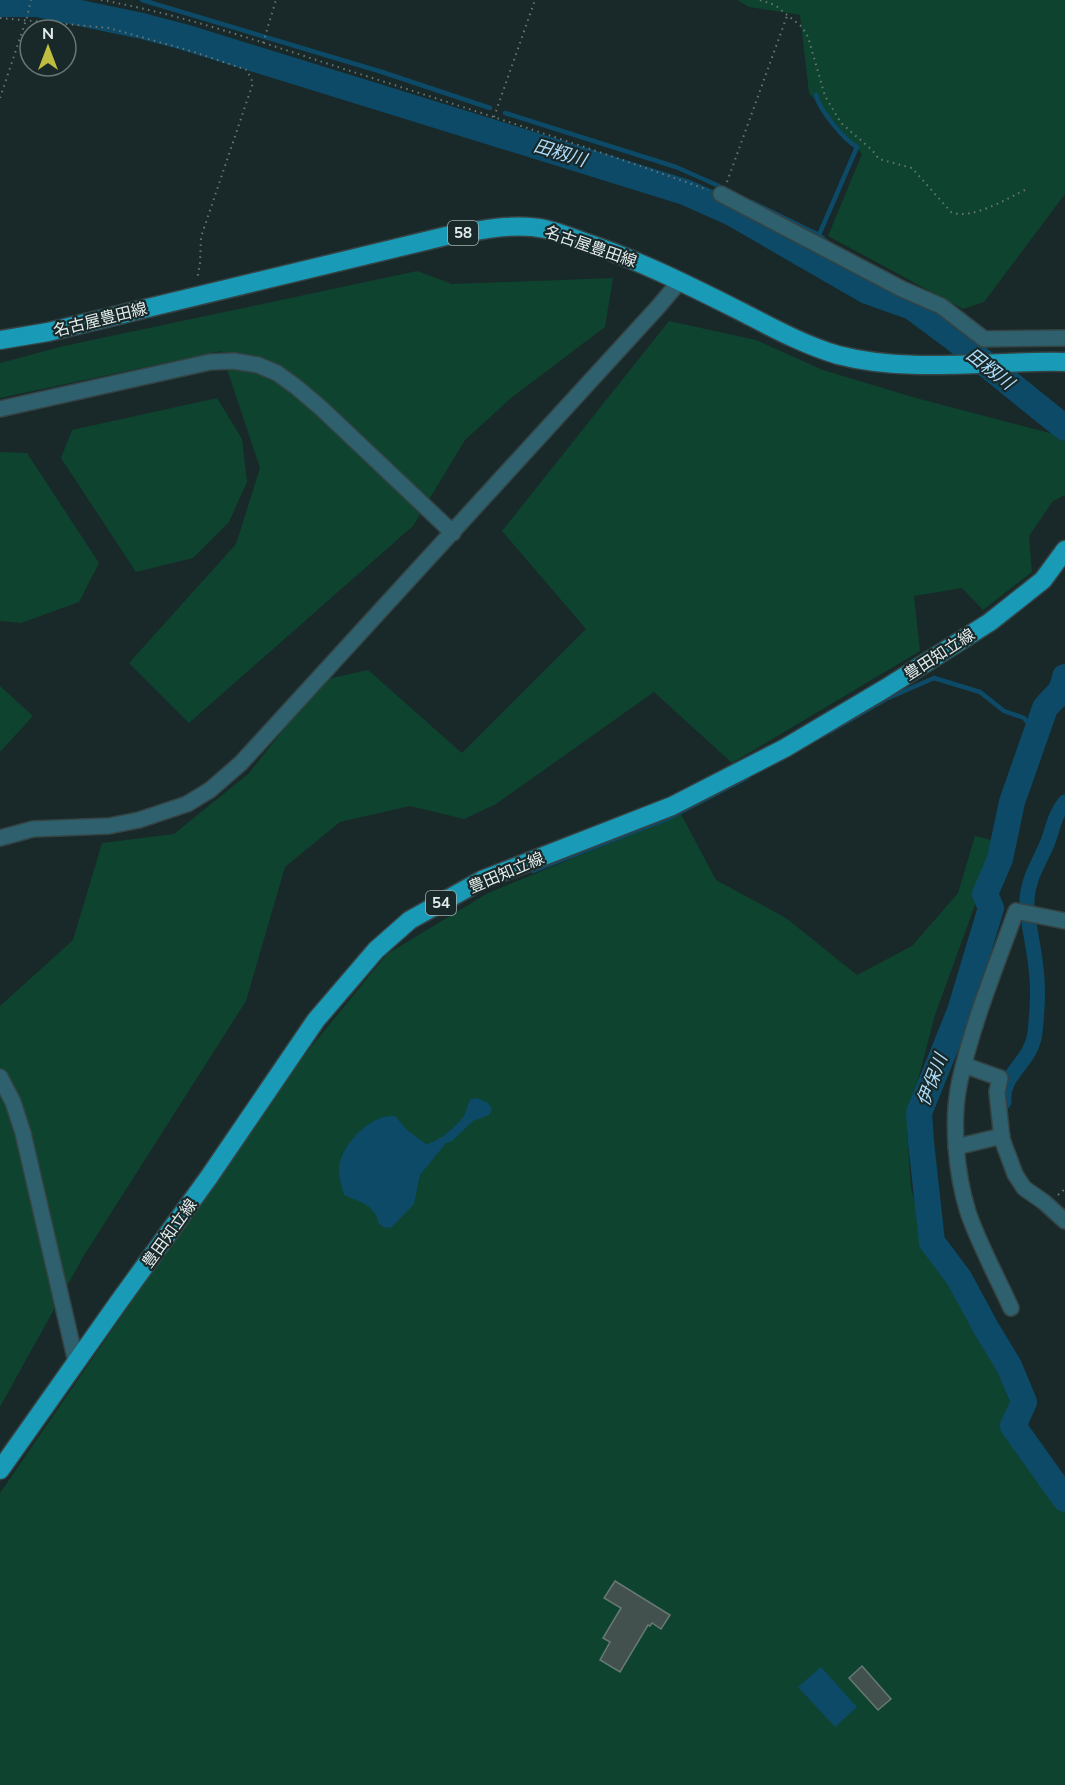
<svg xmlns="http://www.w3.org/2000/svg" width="1065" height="1785" font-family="Mulish,'Noto Sans JP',sans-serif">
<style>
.green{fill:#0e432f}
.water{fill:#0c4a67}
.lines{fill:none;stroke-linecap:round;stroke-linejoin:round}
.stream{stroke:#0c4a67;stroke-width:4.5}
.canal{stroke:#0c4a67;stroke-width:15}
.river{stroke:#0c4a67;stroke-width:26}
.building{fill:#42514e;stroke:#687875;stroke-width:1.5}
.minor-casing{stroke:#354344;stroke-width:18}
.major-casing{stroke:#354344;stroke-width:21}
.path{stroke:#697676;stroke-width:2;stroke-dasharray:1.5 4.5;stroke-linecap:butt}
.minor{stroke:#2e606d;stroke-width:15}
.major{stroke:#199ab6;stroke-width:18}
.labels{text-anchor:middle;stroke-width:4.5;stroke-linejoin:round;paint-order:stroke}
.shield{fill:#192828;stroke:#a6b1b2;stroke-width:1.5}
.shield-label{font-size:15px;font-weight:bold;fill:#e3eced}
.street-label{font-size:16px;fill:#e3eced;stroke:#192828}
.water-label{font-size:18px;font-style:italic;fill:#aedcfa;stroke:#192828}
</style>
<rect width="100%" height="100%" fill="#192828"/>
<path class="green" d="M737 0H1065V194L984 302 963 309 828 236 862 154 809 93 800 15 749 7Z
M417 271 452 284 613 278 605 327 511 398 465 440 413 526 189 723 129 663 236 544 260 468 221 351 0 398V363L64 346Z
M669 321 756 340 823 370 916 398 1065 437V495L1053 501 1029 536 1032 572 983 610 962 588 914 596 920 651 732 763 654 692 496 804 464 819 410 806 340 822 285 867 246 1001 83 1257 0 1407V1006L73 940 102 843 174 834 248 774 323 680 368 670 462 753 586 629 502 531Z
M217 398 242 439 247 482 229 522 193 558 136 572 61 458 72 430Z
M0 452 27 453 99 563 79 602 21 623 0 621Z
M0 686 33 716 0 752Z
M681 814 716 880 786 918 857 975 912 946 958 893 975 836 995 841 980 891 935 1015 913 1099 907 1132 911 1188 932 1260 987 1337 1013 1412 1065 1501V1785H0V1493L163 1256 302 1058 387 954 488 893Z"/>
<path class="water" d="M477 1098 488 1103 492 1109 489 1115 473 1121 451 1142 446 1143 420 1175 414 1204 392 1227 386 1228 379 1224C374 1204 362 1203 344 1195 341 1184 337 1172 340 1162 346 1140 372 1114 395 1116L407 1130 426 1144C439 1142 455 1127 463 1117 467 1112 467 1104 471 1099Z
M821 1667 857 1707 835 1727 798 1687Z"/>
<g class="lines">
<path class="stream" d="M142 0 382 72 490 108
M816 95C819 109 844 140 857 147L819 235
M505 113 676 167 719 186
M752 202 819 235 828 243
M829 732 886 699 934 678 980 692 1004 711 1024 718 1036 734
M533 871 669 818 748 777"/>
<path class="canal" d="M1004 1102C1001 1073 1031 1064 1035 1033 1037 1012 1039 990 1036 968 1034 946 1027 922 1027 900 1028 878 1039 863 1047 844 1054 827 1053 818 1065 802"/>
<path class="river" d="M0 4H37L142 26 184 37 685 192 730 212 867 291 912 307 951 336 1065 428
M1065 677C1061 696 1056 694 1045 708L1012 802 1000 859 985 894 991 908 960 1011 919 1113 921 1142 932 1242 959 1278 986 1328 1009 1366 1024 1402 1013 1426 1065 1499"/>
</g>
<path class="building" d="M615 1581 670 1615 661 1629 652 1623 650 1626 648 1625 620 1672 600 1660 610 1642 603 1638 621 1608 604 1598Z
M862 1666 891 1699 878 1710 849 1678Z"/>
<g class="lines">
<defs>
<path id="minor" d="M721 194 902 289 941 306 984 339 1065 338
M0 409 210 362 234 361 258 365 277 373 295 386 321 408 453 533
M0 838 33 829 109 826 139 820 187 804 210 790 241 763 658 307 680 281
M964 1065 1000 1078 997 1092 1002 1139 1015 1174 1024 1188 1044 1202 1065 1221
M0 1077 13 1102 23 1133 76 1362
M956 1147 1002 1136
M1011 1308C998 1279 978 1242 968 1212 956 1173 951 1120 960 1080 973 1022 996 966 1016 911L1065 921"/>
<path id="major" d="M0 340 48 332 446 236C478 231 513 222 545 229 558 232 571 237 584 242 639 260 690 286 742 312 773 328 804 345 838 355 911 374 990 360 1065 362
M0 1470 118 1303 209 1177 316 1020 376 950 410 920 482 880 672 806 785 748 886 688 990 622 1043 580 1065 550"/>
</defs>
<use href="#minor" class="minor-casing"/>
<use href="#major" class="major-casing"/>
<path class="path" d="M101 0C191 16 277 48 363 75 479 112 594 149 708 190
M760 0 775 5 802 27 808 37 825 96 841 123 872 150 879 159 912 168 951 212C971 221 1008 198 1027 189
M0 18 109 28 191 51 247 70 253 83 201 237 200 263 197 280
M263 43 276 0
M0 98 27 17 31 0
M494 117 535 0
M727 182 787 16
M1058 1195 1065 1189"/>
<use href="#minor" class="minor"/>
<use href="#major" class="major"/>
</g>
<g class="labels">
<g class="shield">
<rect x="448" y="221" width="30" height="24" rx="4.5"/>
<rect x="426" y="891" width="30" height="24" rx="4.5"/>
</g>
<g class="shield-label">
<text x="463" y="238">58</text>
<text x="441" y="908">54</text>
</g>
<g class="street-label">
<text transform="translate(591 246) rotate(19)" y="6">名古屋豊田線</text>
<text transform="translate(100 319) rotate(-14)" y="6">名古屋豊田線</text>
<text transform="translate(939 654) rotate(-33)" y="6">豊田知立線</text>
<text transform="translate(506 872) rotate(-23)" y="6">豊田知立線</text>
<text transform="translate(169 1233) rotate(-54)" y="6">豊田知立線</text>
</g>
<g class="water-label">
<text transform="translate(560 153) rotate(17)" y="6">田籾川</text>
<text transform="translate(990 369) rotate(38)" y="6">田籾川</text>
<text transform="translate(932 1080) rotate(-69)" y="6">伊保川</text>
</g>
</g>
<g transform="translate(48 48)"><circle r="28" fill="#192828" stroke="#6a7677" stroke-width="1.5"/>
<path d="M0-4.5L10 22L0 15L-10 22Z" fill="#c0be40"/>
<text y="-9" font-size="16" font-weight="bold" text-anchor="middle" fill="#e3eced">N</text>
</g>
</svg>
